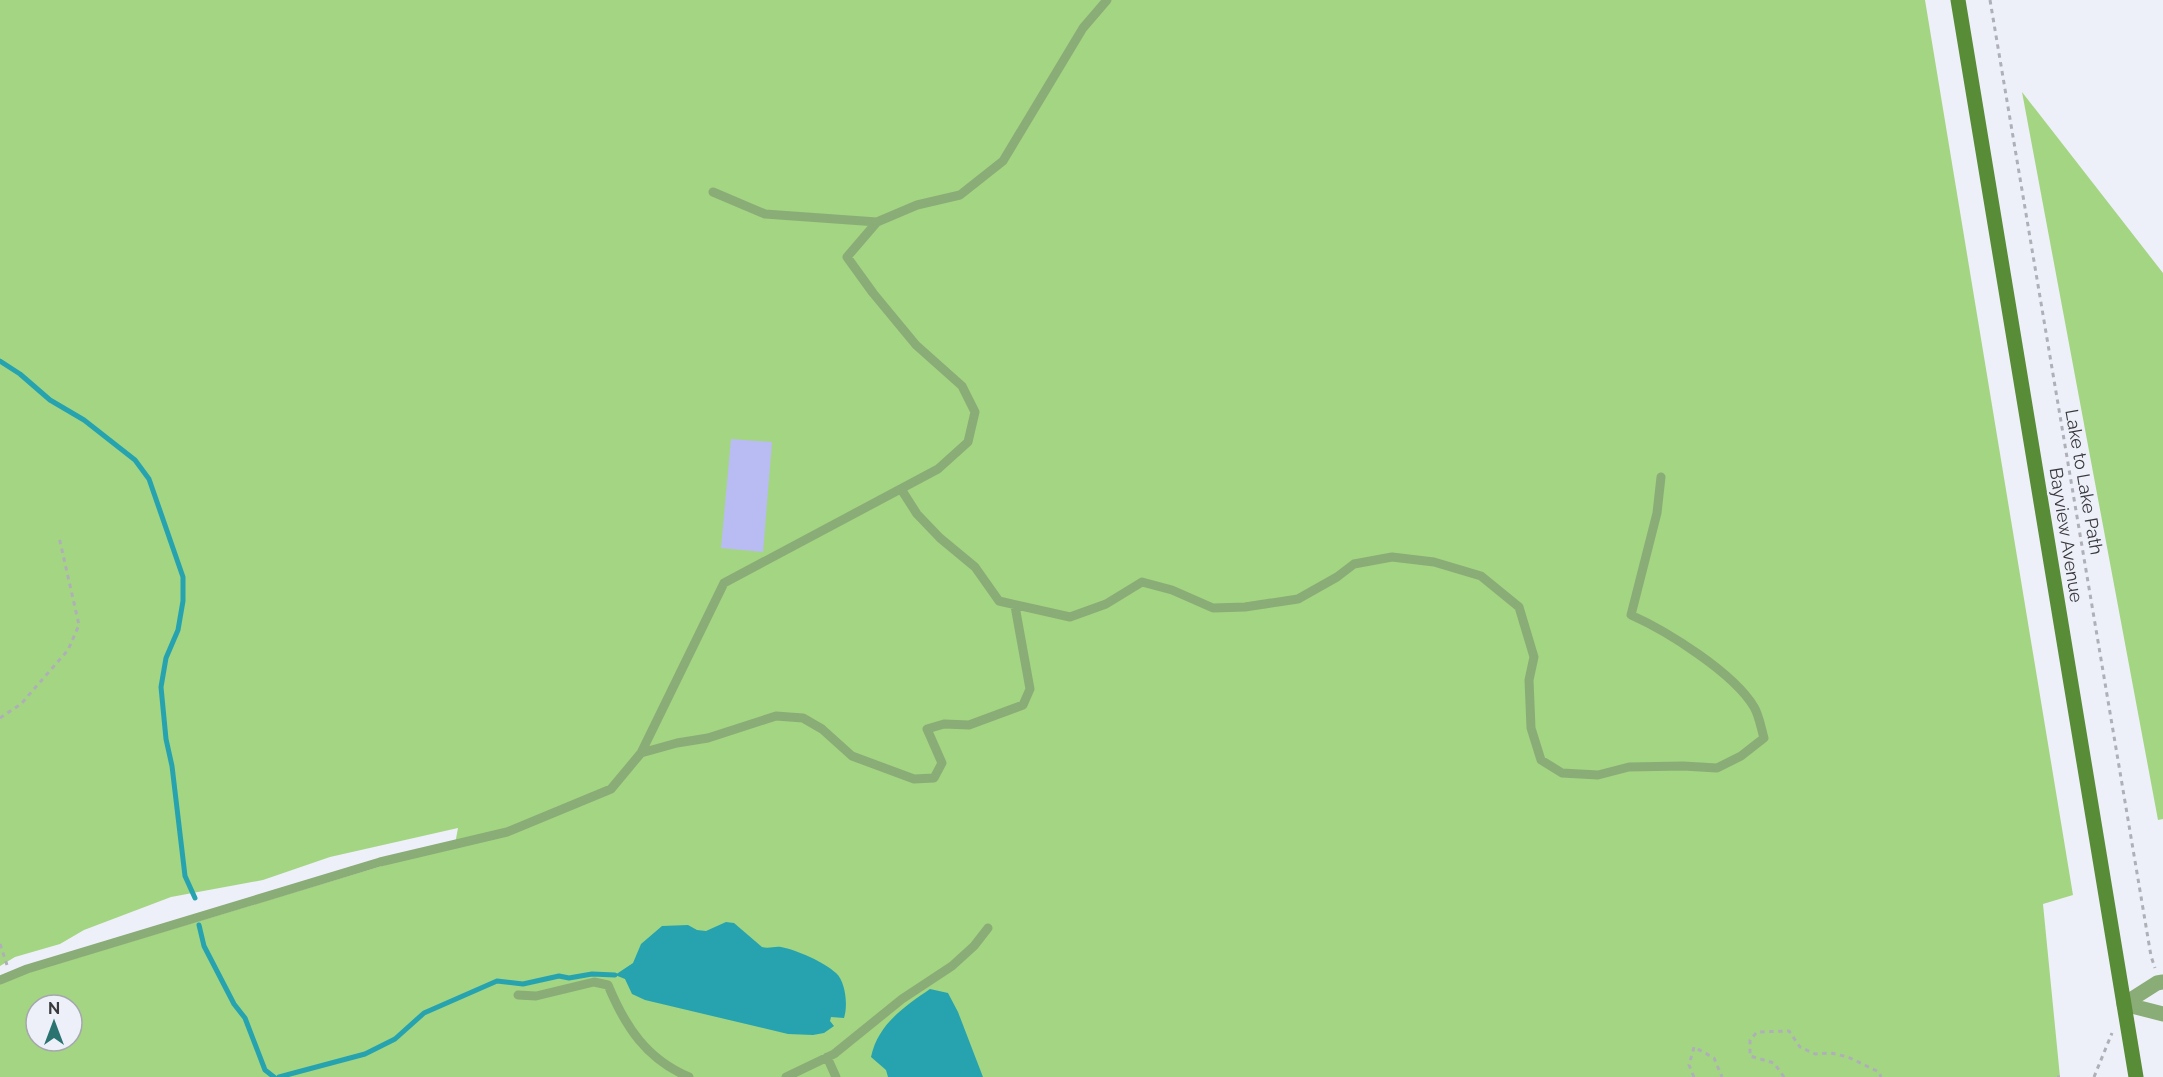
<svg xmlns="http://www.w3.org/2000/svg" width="2163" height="1077" font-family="Raleway,sans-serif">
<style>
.green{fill:#a4d583;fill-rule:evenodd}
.water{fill:#27a3b0}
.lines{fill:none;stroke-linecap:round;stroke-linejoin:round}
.stream{stroke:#27a3b0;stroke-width:5}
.building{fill:#b9bcf3}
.path{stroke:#afb0b7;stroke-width:3;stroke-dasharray:4.5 4.5;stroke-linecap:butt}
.service{stroke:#8aad77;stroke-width:9}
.minor{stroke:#8aad77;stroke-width:15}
.secondary{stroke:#588c37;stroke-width:15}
.labels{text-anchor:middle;stroke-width:4.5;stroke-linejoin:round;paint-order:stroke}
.street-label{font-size:18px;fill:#3a3a3e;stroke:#eef0f9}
</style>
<rect width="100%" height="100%" fill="#eef0f9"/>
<path class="green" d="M0 0H1925L2073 895 2043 904 2060 1077H0V981L455 844 458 828 330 857 263 880 171 897 84 930 60 944 15 957 0 966ZM36 1005H72V1041H36Z
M2022 92 2163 273V819L2158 820Z"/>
<path class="water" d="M726 922 734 923 762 947C769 949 774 946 781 947 797 950 824 962 836 973 846 982 848 1006 844 1018L831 1017 830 1021 834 1026 824 1033 813 1035 788 1034 645 1000 632 994 625 979 615 975 633 963 641 944 662 926 688 925 697 930 706 931Z
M930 989 948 993 958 1012 983 1077H888L886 1070 871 1057C878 1024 904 1007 930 989Z"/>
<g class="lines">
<path class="stream" d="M0 361 20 374 50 400 84 420 135 460 149 479 183 577V601L178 630 166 658 161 687 166 739 172 766 185 876 195 898
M199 925 204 946 234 1004 245 1018 265 1070 274 1077
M279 1077 365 1054 395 1039 424 1013 497 981 523 984 559 976 569 978 592 974 615 975"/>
</g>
<path class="building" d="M731 439 772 442 763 552 721 548Z"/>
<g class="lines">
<path class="path" d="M1990 0 2151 956 2155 968
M0 718 21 704 68 650 79 625 59 537
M0 944 7 965
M1694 1077 1689 1065 1694 1047 1714 1058 1722 1077
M1784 1077 1774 1063 1750 1056V1040L1757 1032 1789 1031 1800 1047 1815 1054 1831 1053 1848 1057 1879 1072 1881 1077
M2057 1077H2060
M2094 1077 2112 1033"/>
<path class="service" d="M713 192 765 214 877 222
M901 489 917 514 940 538 975 567 999 601 1070 617 1106 604 1142 582 1172 590 1213 608 1245 607 1298 599 1337 577 1354 564 1392 557 1434 562 1481 576 1519 607 1534 657 1529 680 1531 728 1541 760 1562 773 1598 775 1629 767 1683 766 1717 768 1741 756 1764 738C1761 728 1759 715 1754 707 1734 673 1667 631 1631 615L1657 513 1661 477
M641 753 677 743 708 738 776 716 803 718 822 729 852 756 914 779 934 778 942 763 927 729 944 724 969 725 1023 705 1030 689 1015 606
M0 980 27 969 380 862 507 832 611 789 641 753 724 583 938 469 968 442 975 412 962 386 916 345 873 293 847 257 877 222 917 205 960 195 1003 161 1083 28 1107 0
M518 995 536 996 594 982 608 985C625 1026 646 1059 689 1077
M827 1057 836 1077
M786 1077 834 1054 902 999 952 966 974 946 988 928"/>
<path class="minor" d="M2124 1004 2157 983 2163 982
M2124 1004 2163 1014"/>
<path class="secondary" d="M1958 0 2136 1077"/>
</g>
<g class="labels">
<g class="street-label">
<text transform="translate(2084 482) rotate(80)" y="6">Lake to Lake Path</text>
<text transform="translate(2066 535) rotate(81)" y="6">Bayview Avenue</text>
</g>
</g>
<g transform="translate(54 1023)"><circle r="28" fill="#eef0f9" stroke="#a6a7ae" stroke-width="1.5"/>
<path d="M0-4.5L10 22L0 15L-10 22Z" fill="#2a7371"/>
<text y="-9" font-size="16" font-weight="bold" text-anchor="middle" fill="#3a3a3e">N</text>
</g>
</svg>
